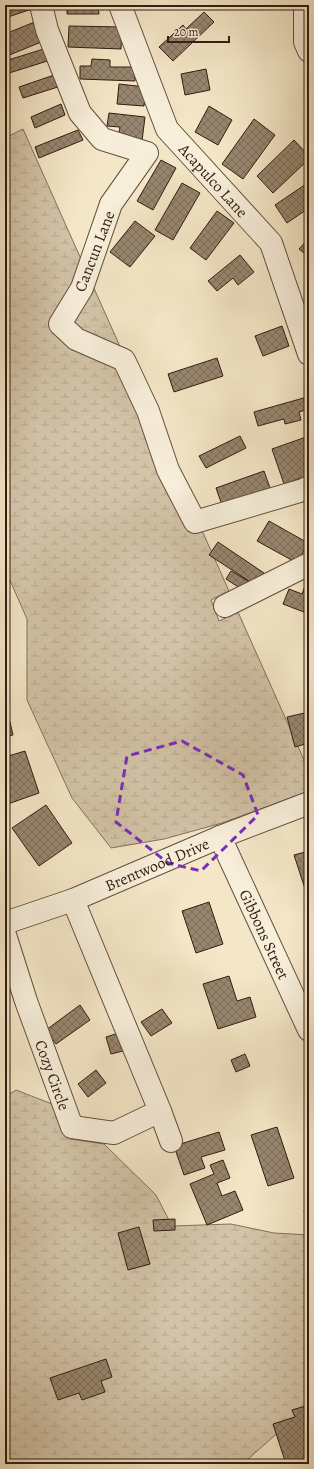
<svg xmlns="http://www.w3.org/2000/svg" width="314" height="1469" font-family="Alegreya,serif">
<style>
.wetland{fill:url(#wetland-marsh);stroke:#82705c}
.building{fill:url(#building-cross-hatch);stroke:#321c10}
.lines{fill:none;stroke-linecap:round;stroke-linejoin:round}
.minor-casing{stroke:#624f3e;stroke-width:24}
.minor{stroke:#f8efdb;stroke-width:22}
.marked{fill:none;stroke:#7b2cbf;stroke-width:3;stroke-dasharray:8 5;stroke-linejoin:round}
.labels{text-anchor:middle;stroke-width:3;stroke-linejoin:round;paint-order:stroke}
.street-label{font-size:16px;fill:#321c10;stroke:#f8efdb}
</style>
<defs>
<pattern id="wetland-marsh" width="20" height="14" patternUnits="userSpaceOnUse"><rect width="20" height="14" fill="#d3c4a8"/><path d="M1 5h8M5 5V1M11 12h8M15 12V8" fill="none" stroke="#b6a890"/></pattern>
<pattern id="building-cross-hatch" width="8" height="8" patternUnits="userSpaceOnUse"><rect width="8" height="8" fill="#97866f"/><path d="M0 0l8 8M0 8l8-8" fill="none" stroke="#7c6d5a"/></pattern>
</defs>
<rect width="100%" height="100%" fill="#f4e7c7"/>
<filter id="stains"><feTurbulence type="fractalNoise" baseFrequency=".005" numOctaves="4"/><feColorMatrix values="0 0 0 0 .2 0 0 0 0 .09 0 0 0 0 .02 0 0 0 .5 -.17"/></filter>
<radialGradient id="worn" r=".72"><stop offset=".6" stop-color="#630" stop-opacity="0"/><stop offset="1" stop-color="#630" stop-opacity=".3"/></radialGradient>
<path class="wetland" d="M23 129 229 591 211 600 219 621 238 612 309 771V791L222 823 164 839 111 848 72 798 27 700V619L5 569V279L8 278 5 271V138Z
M16 1090 52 1104 62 1132 70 1139 104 1144 156 1195 172 1226 231 1224 274 1233 309 1235V1405L247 1460 245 1464H5V1097Z"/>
<path class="building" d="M5 5H38V7L5 18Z
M67 6H98L99 14H67Z
M204 12 214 22 173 61 159 47 183 25 186 29Z
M37 21 46 40 7 56 5 51V34Z
M69 26 122 27 121 49 68 47Z
M50 47 54 59 9 73 5 61Z
M92 59 110 60V67H135V81L80 79V66H91Z
M206 69 210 90 185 95 181 74Z
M57 74 61 86 23 98 19 87Z
M119 84 146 87 144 106 117 104Z
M61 104 65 115 35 128 31 117Z
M209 106 232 120 218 145 195 132Z
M109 113 145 117 142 141 118 138 120 127 107 126Z
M254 119 275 135 243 179 222 164Z
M78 130 83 140 39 158 35 147Z
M294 140 309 156V159L273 193 257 176Z
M161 160 176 168 153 210 137 201Z
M309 182V208L287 223 275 205Z
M182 183 200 193 173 240 155 230Z
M217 211 234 223 206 260 190 248Z
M135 221 155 236 130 267 110 252Z
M309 238V257L299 249Z
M240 255 254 272 238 285 233 278 217 291 208 281Z
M282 326 289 346 263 356 255 336Z
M217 358 223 376 174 392 168 374Z
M307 397 309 409 299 412 301 420 285 424 284 419 258 426 254 412Z
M240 436 246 448 206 468 199 456Z
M309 436V475L284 484 272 449Z
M264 471 270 488 222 505 216 488Z
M269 521 308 543 297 563 257 541Z
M218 542 264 573 255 585 209 555Z
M231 571 248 581 243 590 226 579Z
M305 586 309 588V614L283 604 289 589 302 594Z
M5 701 13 735 5 737Z
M309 712V743L295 747 287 717Z
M25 751 39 793 5 805V757Z
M46 805 72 843 39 866 12 828Z
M309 851V901L294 855Z
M209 902 223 944 196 953 182 911Z
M229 976 237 1001 250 997 256 1017 218 1029 203 984Z
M80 1005 90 1020 56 1044 46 1030Z
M162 1009 172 1023 151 1036 141 1022Z
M122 1032 127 1050 111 1054 106 1037Z
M245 1054 250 1066 236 1072 231 1060Z
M96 1070 106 1083 88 1097 78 1084Z
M277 1127 294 1178 268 1186 251 1135Z
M219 1132 225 1150 201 1157 205 1168 184 1175 174 1146Z
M223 1160 230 1178 217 1183 222 1196 235 1191 243 1210 207 1225 190 1184 214 1174 210 1165Z
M309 1191V1213L304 1212Z
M175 1219V1230L154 1231 153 1220Z
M139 1227 150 1264 128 1270 118 1233Z
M106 1359 112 1377 101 1381 105 1392 82 1400 79 1393 58 1400 50 1378Z
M309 1405V1463L286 1464 273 1424 295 1417 292 1410Z"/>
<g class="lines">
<defs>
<g id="minor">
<path d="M41 5 47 30 80 113 102 139 147 153 111 204 82 288 60 324 76 339 124 360 148 411 168 470 195 522 303 490 309 487"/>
<path id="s1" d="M120 5 167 129 271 243 309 354"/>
<path d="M305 5V42L309 51"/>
<path d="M225 606 309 564"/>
<path id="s2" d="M220 837 309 1030"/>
<path d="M73 900 160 1111 171 1141"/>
<path id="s3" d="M5 923 73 900 220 837 309 803"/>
<path id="s4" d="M5 935 26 1001 72 1127 114 1133 160 1111"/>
</g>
</defs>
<use href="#minor" class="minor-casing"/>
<use href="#minor" class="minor"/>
</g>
<path class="marked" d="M182 741 243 775 258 815 201 871 168 863 116 822 127 756Z"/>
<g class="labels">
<g class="street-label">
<text dy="6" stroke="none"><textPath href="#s1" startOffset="202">Acapulco Lane</textPath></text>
<text transform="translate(94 251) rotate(-69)" y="6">Cancun Lane</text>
<text dy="6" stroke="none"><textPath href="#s3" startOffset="163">Brentwood Drive</textPath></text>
<text dy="6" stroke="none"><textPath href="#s2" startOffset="107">Gibbons Street</textPath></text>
<text dy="6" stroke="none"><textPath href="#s4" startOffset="148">Cozy Circle</textPath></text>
</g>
</g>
<rect width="314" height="1469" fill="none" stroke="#f4e7c7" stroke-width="20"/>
<rect x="6" y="6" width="302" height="1457" fill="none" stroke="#321c10" stroke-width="2"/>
<rect x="10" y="10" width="294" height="1449" fill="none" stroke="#321c10"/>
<path d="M168 36v6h61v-6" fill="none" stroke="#321c10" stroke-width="2"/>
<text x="174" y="36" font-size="12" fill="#321c10" stroke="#f8efdb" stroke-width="3" paint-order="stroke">20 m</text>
<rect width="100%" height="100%" filter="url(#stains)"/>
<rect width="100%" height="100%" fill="url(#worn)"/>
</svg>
